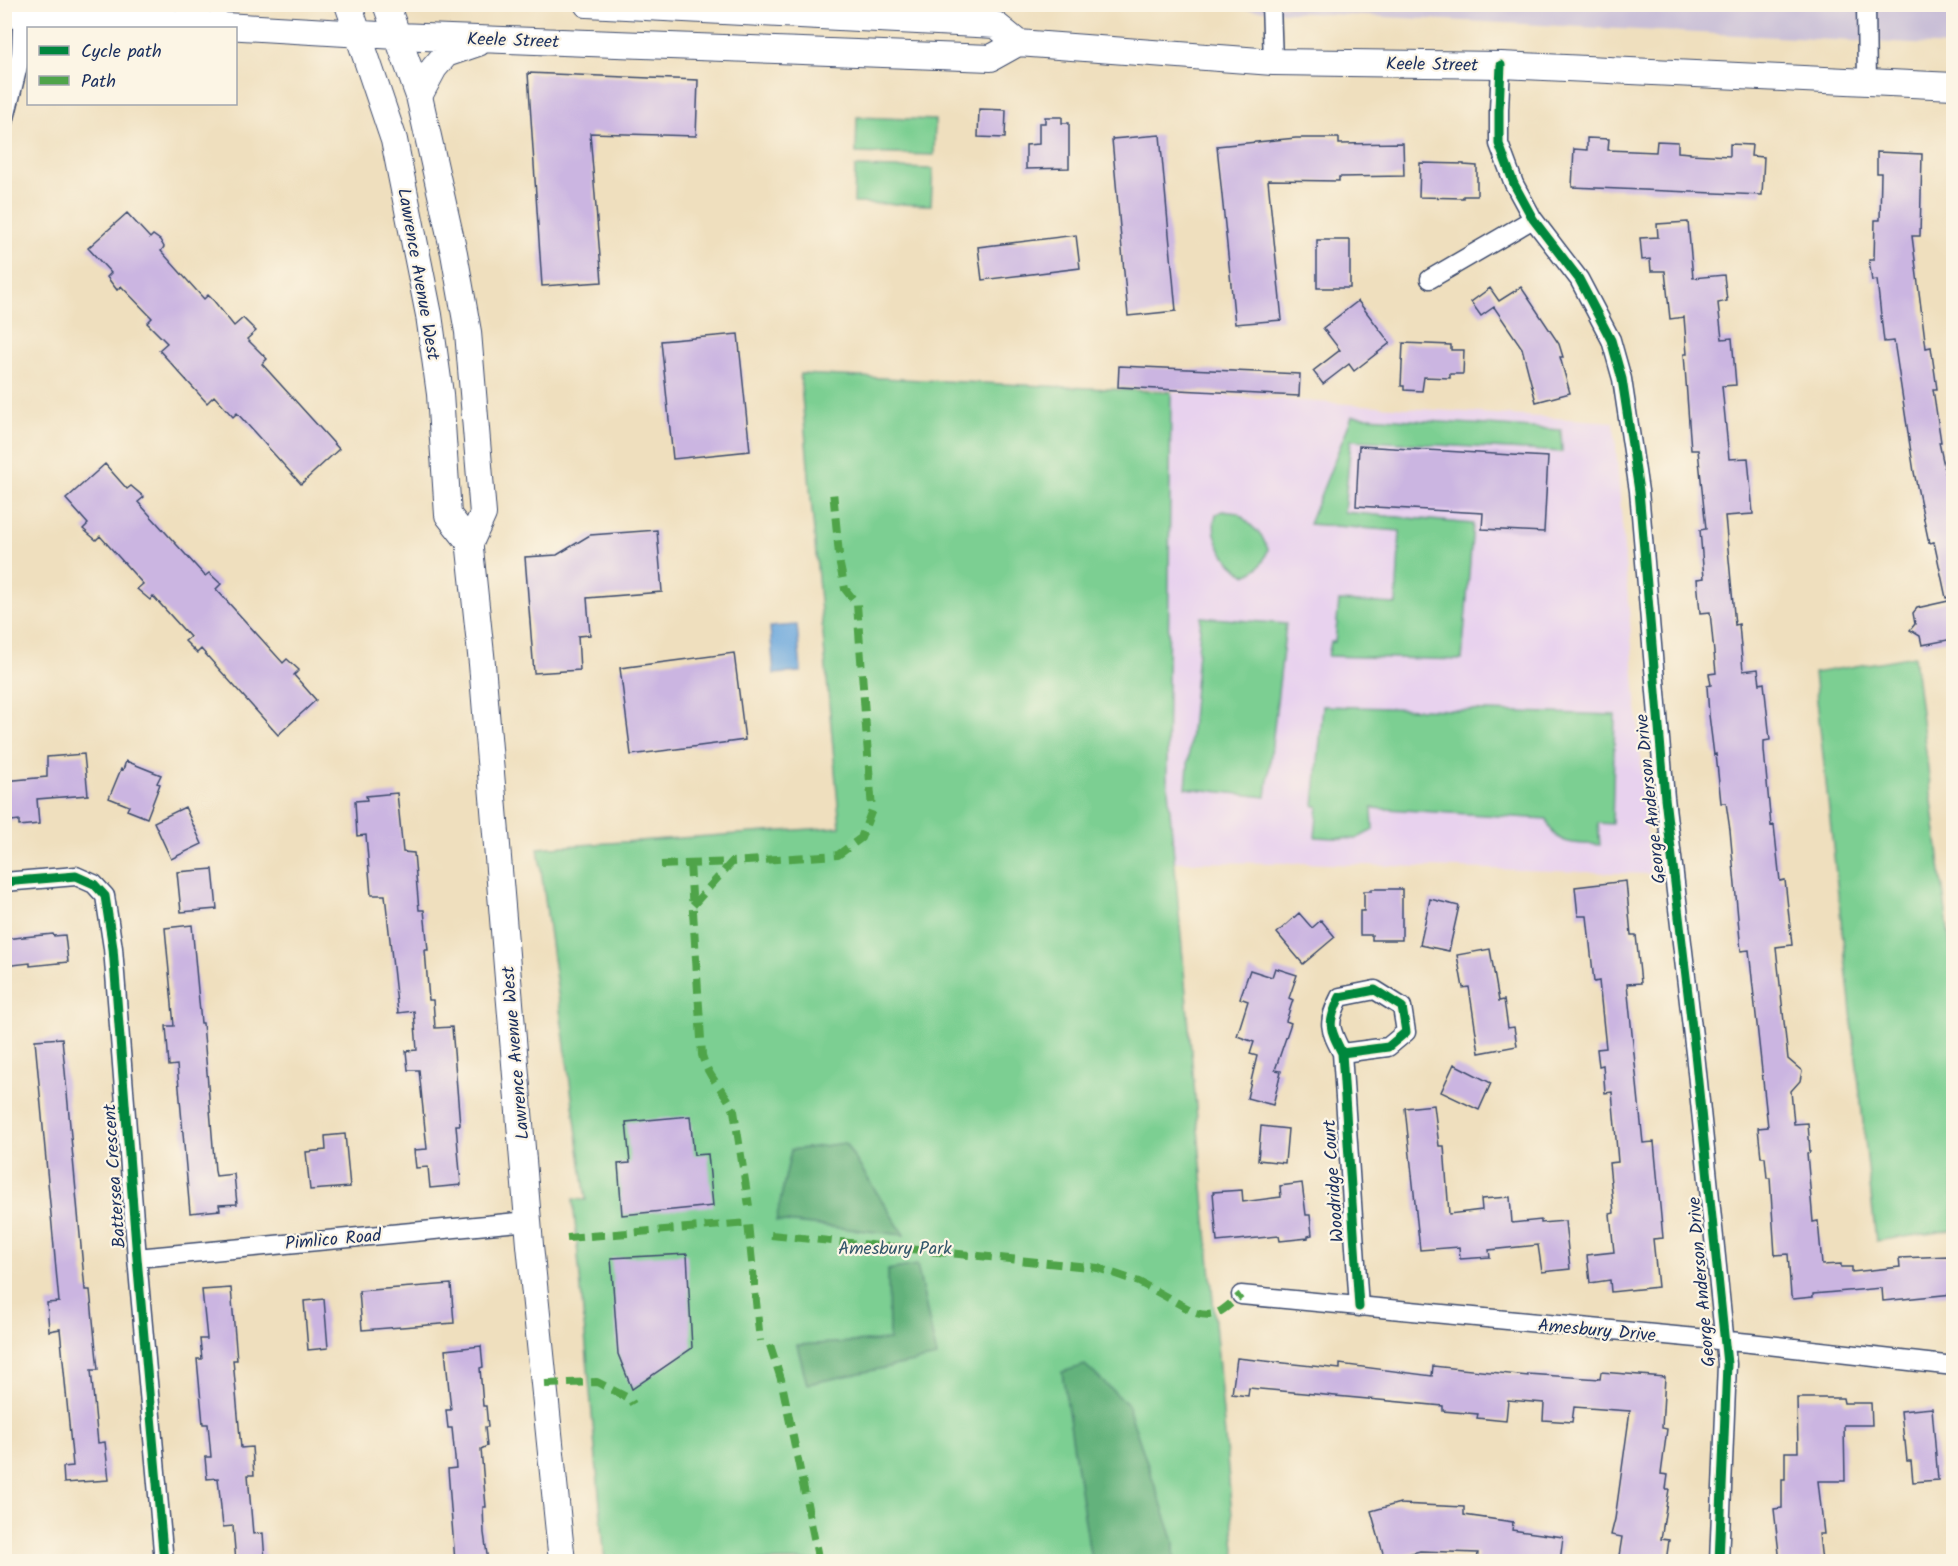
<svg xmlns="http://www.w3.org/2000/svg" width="1958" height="1566" font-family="Kalam,sans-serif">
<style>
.built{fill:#e8d2ee}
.industrial{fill:#c9bfd7}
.green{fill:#7bcf92;stroke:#4b7f78;stroke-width:1.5}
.forest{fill:#64b27c;stroke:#40706d;stroke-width:1.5}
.water{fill:#6ca8dd;stroke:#446c9e;stroke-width:1.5}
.building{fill:#cbb5e1}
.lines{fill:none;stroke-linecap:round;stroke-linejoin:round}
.minor-casing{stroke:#3b496c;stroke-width:21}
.secondary-casing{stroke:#3b496c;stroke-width:28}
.minor{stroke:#fff;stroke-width:18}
.secondary{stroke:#fff;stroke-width:26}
.quiet{stroke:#4fa44a;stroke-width:8;stroke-dasharray:15 8;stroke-linecap:butt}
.cycleway-casing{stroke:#fcf5e5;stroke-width:13}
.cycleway{stroke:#00873e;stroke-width:9}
.labels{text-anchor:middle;stroke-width:4.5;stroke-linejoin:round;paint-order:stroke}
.street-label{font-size:18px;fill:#1b2f5e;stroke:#fcf5e5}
.park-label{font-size:18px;fill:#33576b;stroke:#fcf5e5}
</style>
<rect width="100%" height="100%" fill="#fcf5e5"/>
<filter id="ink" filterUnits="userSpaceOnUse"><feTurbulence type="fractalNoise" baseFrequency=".0167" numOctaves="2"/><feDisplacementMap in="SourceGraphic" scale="12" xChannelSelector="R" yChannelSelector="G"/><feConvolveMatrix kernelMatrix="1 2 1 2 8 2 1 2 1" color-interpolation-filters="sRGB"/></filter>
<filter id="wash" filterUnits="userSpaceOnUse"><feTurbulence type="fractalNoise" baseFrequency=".008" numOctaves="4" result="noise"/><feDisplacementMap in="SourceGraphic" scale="24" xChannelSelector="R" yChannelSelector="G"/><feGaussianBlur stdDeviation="1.35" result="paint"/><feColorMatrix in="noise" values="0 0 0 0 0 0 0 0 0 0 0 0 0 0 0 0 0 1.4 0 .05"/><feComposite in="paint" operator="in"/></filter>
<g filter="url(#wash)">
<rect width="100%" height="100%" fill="#efdfbe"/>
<path class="built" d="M1171 392 1614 422 1650 874 1300 863 1174 862 1167 777Z"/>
<path class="industrial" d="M1150 5H1953V46Z"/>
<path class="green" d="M857 117 935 120 934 155 856 153Z
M855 167 933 169 931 205 854 203Z
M800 374 1171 392 1167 777 1236 1561H605L573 1199 586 1200 538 848 840 827Z
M1352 416 1561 430 1562 452 1351 440 1344 512 1473 524 1462 660 1328 656 1331 642H1335L1339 601 1396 604 1400 531 1309 524Z
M1222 511 1238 513 1261 535 1268 549C1264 563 1259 569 1246 575 1225 562 1209 538 1216 514Z
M1201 617 1286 624 1266 797 1186 788Z
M1914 656 1953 969V1230L1876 1241 1814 673Z
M1323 706 1615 715 1612 824 1598 823 1600 845C1577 843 1553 847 1547 819L1372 808 1373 830 1356 839 1315 837 1318 806H1314Z"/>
<path class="forest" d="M845 1143 904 1235 776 1221 791 1150Z
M917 1265 937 1357 807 1384 797 1345 889 1340 888 1270Z
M1085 1365 1127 1404 1174 1542V1561H1091L1062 1372Z"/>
<path class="water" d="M797 625 801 672 774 674 770 627Z"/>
<g id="blocks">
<path class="building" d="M528 73 698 80 696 136 590 133 602 282 542 286Z
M979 109 1006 110 1005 138 978 137Z
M1045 117H1062V123H1069V168L1026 169V145L1039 144V123H1045Z
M1160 135 1176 311 1128 316 1112 139Z
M1296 138H1339V144L1403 143 1404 176 1339 177V181L1268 180 1282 320 1235 324 1217 146Z
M1587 138 1609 139 1608 150 1656 152 1657 141 1678 142V152L1690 153V154L1730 156V144L1752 145 1751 156 1764 157 1762 195 1572 187 1574 149 1587 150Z
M1877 152 1922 154 1920 236H1912L1926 348 1931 347 1937 389H1933L1941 442H1939L1953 509V597L1946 598 1934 542 1929 543 1914 472 1894 341 1884 342 1877 280 1872 281 1869 260H1874L1875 220H1880L1881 173H1877Z
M1420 163 1464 164V165L1477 166V196H1463V198L1419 197Z
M127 213 150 238 153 235 160 240 164 247 161 251 204 299 208 295 214 301 234 326 243 318 256 331 247 339 267 359 262 364 339 449 301 484 237 413 233 417 214 396 207 403 159 350 167 343 147 323 152 318 121 286 117 290 107 277 111 273 88 248Z
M1688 222 1693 278 1724 275 1727 301 1718 303 1722 339 1732 338 1736 385 1722 386 1729 459 1748 458 1753 514 1725 516 1735 625 1739 624 1743 671 1758 669 1760 684 1764 683 1770 740 1764 741V750L1771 826 1774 825 1780 881 1785 880 1792 945 1776 947 1788 1059 1802 1071 1800 1081 1791 1091 1794 1124 1808 1123 1810 1152 1807 1153 1813 1222 1818 1221 1822 1265 1841 1264V1267H1852V1272L1900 1267 1899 1258 1949 1256 1953 1294 1883 1301 1882 1288 1813 1294V1297L1793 1299 1791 1296 1788 1254 1775 1255 1770 1178H1767L1765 1157H1761L1758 1128 1768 1127 1749 950 1741 951 1730 830 1726 803H1721L1716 754 1714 755 1709 715 1707 686 1711 685 1709 674 1716 673 1710 612 1700 613 1697 579 1704 578 1700 530 1706 529 1698 450H1691L1684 354H1687L1684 317 1670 319 1665 271H1651L1650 259 1642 260 1640 238 1658 237 1657 224Z
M1076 235 1080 268 982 280 978 247Z
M1317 240H1350V288H1317Z
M1521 287 1559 344 1563 357H1560L1570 393 1536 402 1522 348 1494 307 1481 316 1471 302 1490 288 1499 301Z
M1358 301 1390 343 1354 371 1349 364 1323 384 1313 371 1340 350 1323 328Z
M738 334 750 451 673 459 661 341Z
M1403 343 1451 345V350H1464L1463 374H1450V378L1424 377 1422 391 1404 390V386H1401Z
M1119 366 1300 374 1299 396 1118 387Z
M1359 446 1548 457 1544 532 1482 529 1483 513 1356 506Z
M105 464 127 489 131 486 144 497 138 502 205 576 209 573 221 584 216 589 283 663 287 659 299 670 294 675 316 700 278 735 201 649 197 653 185 641 190 637 153 596 150 600 137 589 143 584 100 536 96 540 83 529 88 524 66 499Z
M657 530 662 592 587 598 590 635 578 636 580 670 534 673 525 557 557 555 590 535Z
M1953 600V639L1922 645 1920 636 1910 630 1915 624 1913 613 1917 608Z
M734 653 745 740 631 755 620 668Z
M84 754 88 795 37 799 39 824 19 826V820L4 822V781L47 777V757Z
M126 761 161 775 157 783 160 784 147 818 127 810 129 806 109 798 121 769 123 770Z
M397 793 403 852 414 853 419 910H424L428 950H425L429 1000H433L435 1028 452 1027 460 1125H456L461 1185 430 1188 428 1167 416 1168 414 1150 427 1149 419 1070H408L406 1051 417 1050 414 1011 398 1013 385 895H371L366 835 357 836 355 801 367 800 366 796Z
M185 807 202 844 171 859 154 822Z
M213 869 217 909 181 912 177 872Z
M1626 881 1631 935H1636L1641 983 1627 984 1643 1143 1654 1142 1663 1238 1653 1239 1658 1287 1611 1292 1610 1280 1590 1283 1587 1255 1614 1252 1610 1214 1614 1213 1609 1163 1618 1162 1612 1092 1605 1093 1603 1065 1599 1066 1597 1049 1606 1048 1599 981 1594 982 1587 916H1578L1575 887Z
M1372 889H1402V940H1372V935H1360V911H1364V891H1372Z
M1430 899 1459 906 1449 951 1420 945Z
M1299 913 1312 928 1321 920 1335 937 1303 964 1277 933Z
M192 925 201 1023H203L215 1171 216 1176 234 1174 237 1204 219 1205 220 1210 190 1213 177 1065 169 1066 166 1026H174L165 928Z
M53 934 54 936 65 935 68 962 30 966V963L4 966V939Z
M1490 949 1499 1001 1504 1000 1508 1028 1514 1027 1517 1046 1479 1053 1469 987 1463 988 1457 955Z
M1275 968 1297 975 1289 998 1293 1000 1286 1021 1291 1023 1275 1070 1281 1071 1273 1105 1247 1098 1257 1056 1250 1054 1254 1042 1237 1036 1248 1001 1240 998 1250 970 1272 977Z
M62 1038 85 1290H90L98 1370H91L98 1443 105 1442 109 1480 64 1483 63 1467 73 1466 60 1329 49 1331 47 1303 59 1302 35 1040Z
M1454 1064 1491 1083 1479 1110 1441 1092Z
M1434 1105 1439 1146H1444L1449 1214 1482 1210 1481 1199 1510 1197 1512 1223 1541 1220V1223L1565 1221 1570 1269 1542 1272 1538 1245 1489 1250 1490 1257 1460 1259 1459 1247 1420 1250 1405 1108Z
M690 1116 694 1155 708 1154 713 1206 622 1215 618 1164 630 1163 626 1122Z
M1261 1126 1288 1129 1285 1163 1258 1160Z
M345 1134 350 1187 310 1190 306 1152 326 1150 325 1136Z
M1302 1183 1306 1215H1310L1312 1235 1308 1236V1238L1280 1241 1279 1236 1217 1242 1213 1192 1242 1190 1243 1202 1281 1197 1280 1186Z
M687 1254 692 1348 632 1389 618 1354 611 1258Z
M451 1284 454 1323 362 1330 359 1291Z
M231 1288 237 1360H233L241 1448 252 1447 254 1475H248L253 1534 263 1533 265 1562H236L233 1526 223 1527 218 1478 207 1479 205 1457H211L208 1424H203L197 1359H202L200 1339H207L202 1290Z
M324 1299 328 1348 308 1350 304 1301Z
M481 1346 483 1367 480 1368 483 1406H486L488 1427H485L487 1446 481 1449 486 1507H483L484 1533 488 1562H455L448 1469 456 1468 452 1428H448L446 1410H451L445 1350Z
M1237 1358 1340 1369V1364L1432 1376 1433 1366 1528 1376V1374L1600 1379 1601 1372 1665 1377 1662 1428 1667 1429 1661 1474 1668 1475 1666 1489H1669L1661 1539 1669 1540 1666 1562H1618L1622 1537 1611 1535 1615 1519 1630 1411 1574 1407 1572 1422 1543 1420 1544 1403 1508 1400 1506 1421 1477 1418 1478 1414 1443 1411V1406L1249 1388 1248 1396 1232 1394Z
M1797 1398H1843L1844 1403H1871L1872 1425H1844L1845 1481H1818L1824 1534H1819L1822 1562H1780L1774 1509 1782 1508V1479H1785V1452H1798Z
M1932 1408 1938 1480 1913 1482 1911 1461H1907L1905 1441H1904L1901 1411Z
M1400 1503V1504L1464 1507V1515L1513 1522 1512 1530 1563 1537 1560 1562H1477L1478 1553 1420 1551 1385 1560 1371 1511Z"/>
</g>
</g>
<g filter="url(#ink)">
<use href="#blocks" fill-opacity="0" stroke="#3b496c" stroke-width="1.5"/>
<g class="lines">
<defs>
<path id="minor" d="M1271 4 1273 62
M1866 4 1867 83
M1501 65 1499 110V144L1514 184 1533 219 1579 279 1611 340 1622 379 1639 491 1665 798 1695 1053 1727 1364 1719 1562
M4 122 21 54 23 4
M1430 279 1533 219
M4 882 76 876 94 884 105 896 113 948 137 1258 164 1562
M1342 1053C1329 1028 1327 1023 1340 997L1375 990 1402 1007 1406 1032 1388 1047 1342 1053 1359 1307
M137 1258 529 1221
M1241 1295 1750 1343 1954 1366"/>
<path id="secondary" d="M348 4 394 140 429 315 440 394 448 515 470 543
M386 4 419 96 454 253 468 332 483 514 470 543V549L482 664 530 1245 562 1562
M587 4 996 25 1018 43
M4 13 397 36 991 58 1018 43 1273 62 1501 65 1954 86
M419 96 434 68 446 54 478 43"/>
</defs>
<use href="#minor" class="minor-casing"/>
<use href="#secondary" class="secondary-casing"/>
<use href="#minor" class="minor"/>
<use href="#secondary" class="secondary"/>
<path class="quiet" d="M690 863 702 1055C709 1081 725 1089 734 1111L749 1206
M661 865 732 862
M693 905 732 862 838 855 861 838 872 810 857 604 845 589 840 565 833 491
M771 1235 1098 1268 1139 1282 1196 1313C1219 1319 1224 1308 1241 1295
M567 1238 748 1223 760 1341
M770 1345 781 1379 817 1552 818 1562
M545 1384 597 1382 630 1399 633 1404"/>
<defs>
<path id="cycleway" d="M1501 65 1499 110V144L1514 184 1533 219 1579 279 1611 340 1622 379 1639 491 1665 798 1695 1053 1727 1364 1719 1562
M4 882 76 876 94 884 105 896 113 948 137 1258 164 1562
M1342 1053C1329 1028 1327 1023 1340 997L1375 990 1402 1007 1406 1032 1388 1047 1342 1053 1359 1307"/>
</defs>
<use href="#cycleway" class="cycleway-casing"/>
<use href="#cycleway" class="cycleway"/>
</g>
</g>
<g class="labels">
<g class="street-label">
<text transform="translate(513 40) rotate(2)" y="6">Keele Street</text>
<text transform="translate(1432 64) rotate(1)" y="6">Keele Street</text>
<text transform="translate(419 274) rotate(80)" y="6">Lawrence Avenue West</text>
<text transform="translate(1650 799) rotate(-96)" y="6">George Anderson Drive</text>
<text transform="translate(515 1053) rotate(-95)" y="6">Lawrence Avenue West</text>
<text transform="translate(114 1176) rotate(-94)" y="6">Battersea Crescent</text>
<text transform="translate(1333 1181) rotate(-94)" y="6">Woodridge Court</text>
<text transform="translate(333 1239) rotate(-5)" y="6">Pimlico Road</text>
<text transform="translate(1701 1282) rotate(-95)" y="6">George Anderson Drive</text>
<text transform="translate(1597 1330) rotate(5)" y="6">Amesbury Drive</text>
</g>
<g class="park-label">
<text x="895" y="1254">Amesbury Park</text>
</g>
</g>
<rect width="1958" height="1566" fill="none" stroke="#fcf5e5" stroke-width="24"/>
<rect x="27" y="27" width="210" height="78" fill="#fcf5e5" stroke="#a2a6af" stroke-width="1.5"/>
<rect x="39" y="46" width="30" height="9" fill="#00873e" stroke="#a2a6af" stroke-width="1.5"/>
<text x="81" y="57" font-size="18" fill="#1b2f5e">Cycle path</text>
<rect x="39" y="76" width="30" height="9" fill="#4fa44a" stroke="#a2a6af" stroke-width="1.5"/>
<text x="81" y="87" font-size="18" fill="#1b2f5e">Path</text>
</svg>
